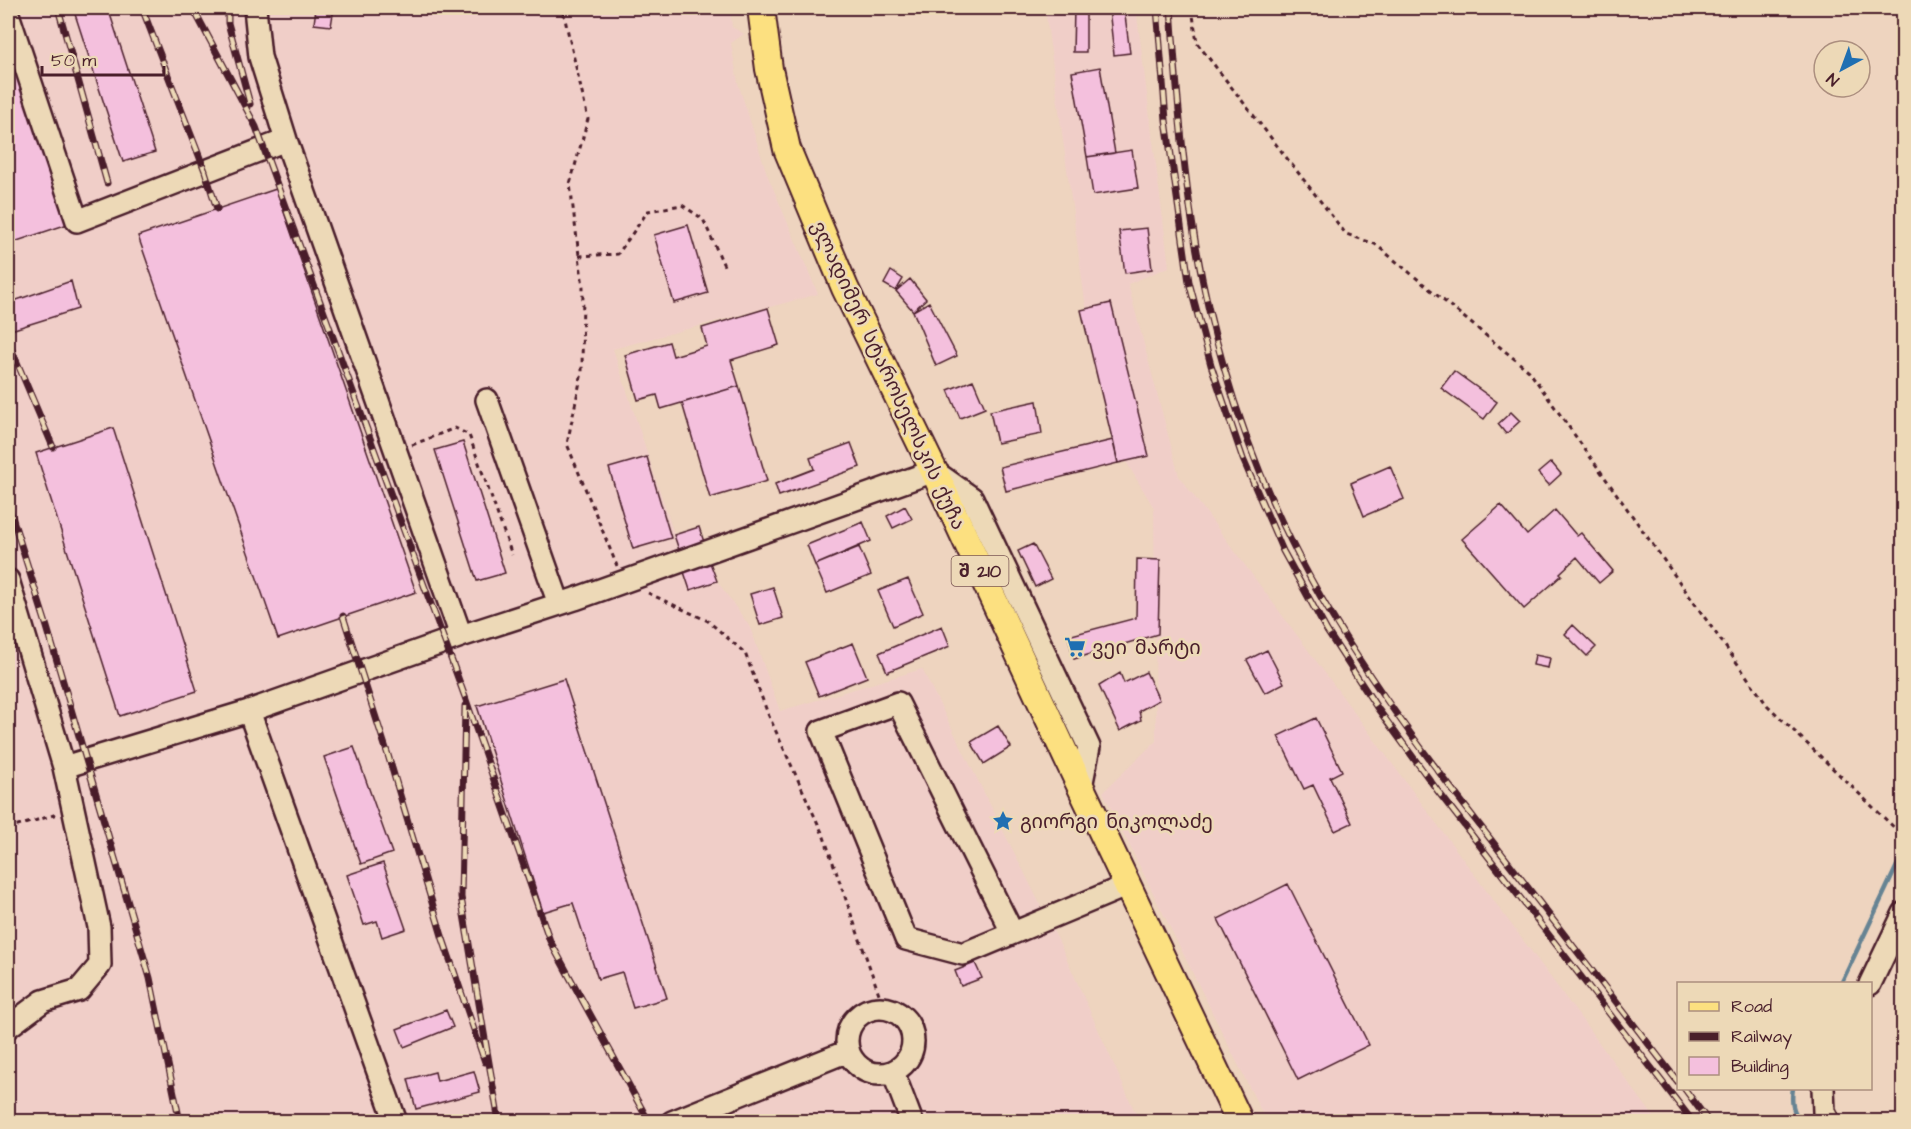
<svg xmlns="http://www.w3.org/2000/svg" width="1911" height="1129" font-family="'Architects Daughter','Noto Sans Georgian',sans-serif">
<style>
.built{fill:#f0cec8}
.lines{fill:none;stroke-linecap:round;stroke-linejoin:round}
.stream{stroke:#668393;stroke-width:4.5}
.building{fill:#f4c0dd;stroke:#4a1f2b;stroke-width:1.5}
.minor-casing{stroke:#4a1f2b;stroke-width:26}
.major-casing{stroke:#4a1f2b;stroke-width:30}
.path{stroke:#4a1f2b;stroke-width:3;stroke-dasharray:4.5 4.5;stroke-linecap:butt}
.minor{stroke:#edd9b7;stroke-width:21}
.major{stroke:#fce080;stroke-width:26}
.rail-casing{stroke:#4a1f2b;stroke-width:7}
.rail{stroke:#edd9b7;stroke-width:4.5;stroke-dasharray:14;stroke-linecap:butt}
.labels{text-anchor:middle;stroke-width:5;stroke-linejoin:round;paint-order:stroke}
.shield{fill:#edd9b7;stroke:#7b5755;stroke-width:1.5}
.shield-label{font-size:18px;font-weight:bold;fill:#4a1f2b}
.street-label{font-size:20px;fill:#4a1f2b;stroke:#edd9b7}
.poi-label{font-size:20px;fill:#4a1f2b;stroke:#edd9b7;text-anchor:start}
</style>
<rect width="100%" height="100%" fill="#eed4bf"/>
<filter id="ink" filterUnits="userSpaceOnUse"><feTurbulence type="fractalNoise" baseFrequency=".0167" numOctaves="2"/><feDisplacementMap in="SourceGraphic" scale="12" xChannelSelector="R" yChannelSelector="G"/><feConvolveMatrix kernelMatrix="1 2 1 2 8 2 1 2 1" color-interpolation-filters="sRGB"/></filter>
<g filter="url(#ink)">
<path class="built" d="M8 8H730L732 27 744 34 731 43 738 83 767 174 818 294 613 349 674 534 699 527 717 581 750 627 780 711 922 669 1061 946 1139 1121H8Z
M1045 8H1136L1169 267 1128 284 1179 476 1657 1121H1266L1103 792 1156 741 1154 508 1113 440 1085 301Z"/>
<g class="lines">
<path class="stream" d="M1841 984 1904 851
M1793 1088C1791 1101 1792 1111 1801 1122"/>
</g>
<path class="building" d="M73 8H108L155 152 123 162Z
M316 8H334L331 26 314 24Z
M1074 8H1086V52H1073Z
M1109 8H1124L1130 53 1114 55Z
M8 43 68 224 8 244Z
M1100 67 1115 153 1087 157 1072 72Z
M1132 150 1138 188 1093 195 1087 157Z
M276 189 416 592 278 639 138 236Z
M688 225 708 293 674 303 654 235Z
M1147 228 1152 269 1125 273 1119 231Z
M891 271 903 279 896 291 884 284Z
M910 279 926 299 913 311 896 291Z
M71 281 78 309 11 330 8 320V303Z
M929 302 957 356 936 366 913 311Z
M1111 303 1149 456 1118 463 1081 310Z
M768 308 779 345 731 360 739 386 661 409 657 395 638 400 625 355 669 342 673 356 707 346 702 328Z
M1454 371 1497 402 1484 419 1441 388Z
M973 380 985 408 960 418 948 390Z
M739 386 767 481 710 498 682 403Z
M1037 401 1042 434 997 443 990 411Z
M1511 412 1520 421 1506 434 1498 424Z
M113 428 197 691 120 716 36 453Z
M1113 440 1118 463 1006 491 1000 467Z
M463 442 505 573 477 581 435 450Z
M851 443 860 467 779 496 775 484 814 469 810 458Z
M647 457 671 538 633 549 609 468Z
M1551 462 1561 474 1549 485 1538 473Z
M1390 466 1404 499 1364 516 1351 483Z
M1501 505 1527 535 1555 510 1577 536 1581 533 1613 571 1599 583 1577 557 1560 573 1562 575 1524 609 1462 539Z
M905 506 912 519 893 528 887 516Z
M863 522 871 541 815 565 807 545Z
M699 527 705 545 680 553 674 535Z
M1033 544 1051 579 1035 587 1018 551Z
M859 547 871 575 827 593 815 565Z
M1137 559 1160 560 1158 634 1074 659 1068 636 1136 618Z
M709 560 717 581 690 590 683 569Z
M908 579 923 613 893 626 878 591Z
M773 587 783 618 760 625 750 594Z
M1573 625 1596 647 1587 656 1565 634Z
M942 626 950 646 887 672 879 653Z
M853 643 867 677 819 696 805 662Z
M1267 650 1284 683 1265 693 1247 660Z
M1535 655 1550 658 1548 668 1533 665Z
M1146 672 1159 700 1139 711 1141 720 1120 731 1099 686 1120 673 1124 683Z
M564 679 667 998 633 1008 622 972 598 979 573 903 543 912 477 706Z
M1316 718 1342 771 1330 777 1352 823 1335 831 1313 785 1304 789 1278 736Z
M998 726 1011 747 984 764 971 742Z
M354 747 392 853 361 864 324 757Z
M383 863 406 929 382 937 377 921 364 925 347 875Z
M1288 884 1369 1045 1298 1080 1218 919Z
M975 963 982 978 961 986 955 971Z
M446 1010 453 1027 404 1047 397 1029Z
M474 1071 480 1092 416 1109 408 1079 435 1072 437 1081Z"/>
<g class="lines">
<defs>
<path id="minor" d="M255 8 260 57 286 140 461 636 575 599 934 471 972 498 1089 747 1081 787
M8 14 77 221 286 140
M487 400 559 604
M8 580 64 767 99 927 100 965 79 990 43 1001 8 1027
M64 767 249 711
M1012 932 898 703 821 731 906 939 963 954 1128 885
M1870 984 1904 913
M847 1041a33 33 0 1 1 66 0a33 33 0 1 1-66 0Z
M893 1072 912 1122
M1823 1088 1824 1112 1829 1122
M396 1122 249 711 461 636
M672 1122 848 1051"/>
<path id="major" d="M761 8 769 69 787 149 845 288 934 471 1067 758 1240 1122"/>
</defs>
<use href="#minor" class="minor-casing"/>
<use href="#major" class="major-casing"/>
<path class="path" d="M545 8 564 15 588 119 570 184 583 287 582 372 567 444 617 566
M1192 8 1197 43 1346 234 1375 244 1529 371 1767 705 1904 837
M579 256 618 254 648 211 682 205 703 219 725 268
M412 445 455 428 469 435 512 555
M648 593 708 621 745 653 768 714 824 837 884 1008
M8 829 57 814"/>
<use href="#minor" class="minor"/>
<use href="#major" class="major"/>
<defs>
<path id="rail" d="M58 8 107 183
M142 8 205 171 217 209
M193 8 256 127 264 149 465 697 550 941 649 1122
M228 8V23L250 104
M1157 8 1166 120 1189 282 1211 365 1243 459 1283 551 1327 631 1378 709 1437 790 1693 1122
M1171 8C1179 126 1189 249 1223 364 1240 424 1263 485 1291 541 1344 649 1421 750 1495 845 1556 924 1617 1003 1678 1082
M8 341 53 447
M8 504 47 627 150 978 180 1122
M343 616 388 755 442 936 485 1062
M465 706 461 897 499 1122
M1684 1088 1709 1122"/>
</defs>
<use href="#rail" class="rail-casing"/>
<use href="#rail" class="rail"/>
</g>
</g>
<defs>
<symbol id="supermarket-bare" viewBox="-9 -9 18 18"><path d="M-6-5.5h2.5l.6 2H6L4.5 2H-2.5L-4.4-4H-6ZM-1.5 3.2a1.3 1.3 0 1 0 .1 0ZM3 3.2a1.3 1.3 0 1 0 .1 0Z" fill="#1f6fb2" stroke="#edd9b7" stroke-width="2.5" paint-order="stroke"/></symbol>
<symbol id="sight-bare" viewBox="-9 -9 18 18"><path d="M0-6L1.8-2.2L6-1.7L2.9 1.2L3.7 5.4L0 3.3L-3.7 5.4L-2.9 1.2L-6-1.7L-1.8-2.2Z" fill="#1f6fb2" stroke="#edd9b7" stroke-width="2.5" paint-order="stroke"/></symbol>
</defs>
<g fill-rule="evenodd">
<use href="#supermarket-bare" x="1060" y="632" width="30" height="30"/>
<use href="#sight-bare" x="988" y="806" width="30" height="30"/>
</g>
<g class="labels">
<rect class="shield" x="951.5" y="556" width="57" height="30" rx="4.5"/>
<g class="shield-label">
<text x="980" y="577">შ 210</text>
</g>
<g class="street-label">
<text transform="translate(889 375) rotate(65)" y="7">ვლადიმერ სტაროსელსკის ქუჩა</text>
</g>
<g class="poi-label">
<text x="1092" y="654">ვეი მარტი</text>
<text x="1020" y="828">გიორგი ნიკოლაძე</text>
</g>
</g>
<rect width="1911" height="1129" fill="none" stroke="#edd9b7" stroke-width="30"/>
<rect x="15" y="15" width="1881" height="1099" fill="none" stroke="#4a1f2b" stroke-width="2" filter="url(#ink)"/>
<rect x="1677" y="982" width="195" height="108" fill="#edd9b7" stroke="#ac8f7f" stroke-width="1.5"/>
<rect x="1689" y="1002" width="30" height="9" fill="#fce080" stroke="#ac8f7f" stroke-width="1.5"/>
<text x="1731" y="1012" font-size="18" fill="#4a1f2b">Road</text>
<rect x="1689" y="1032" width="30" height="9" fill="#4a1f2b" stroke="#ac8f7f" stroke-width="1.5"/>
<text x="1731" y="1042" font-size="18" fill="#4a1f2b">Railway</text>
<rect x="1689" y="1057" width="30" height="18" fill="#f4c0dd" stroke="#ac8f7f" stroke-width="1.5"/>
<text x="1731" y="1072" font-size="18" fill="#4a1f2b">Building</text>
<g transform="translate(1842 69) rotate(221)"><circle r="28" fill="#edd9b7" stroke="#ac8f7f" stroke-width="1.5"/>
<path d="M0-4.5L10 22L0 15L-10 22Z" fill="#1f6fb2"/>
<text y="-9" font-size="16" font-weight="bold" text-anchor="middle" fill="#4a1f2b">N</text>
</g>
<path d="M42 66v9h122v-9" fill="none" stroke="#4a1f2b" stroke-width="3"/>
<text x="51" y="66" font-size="18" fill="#4a1f2b" stroke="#edd9b7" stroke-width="4.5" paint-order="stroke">50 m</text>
</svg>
